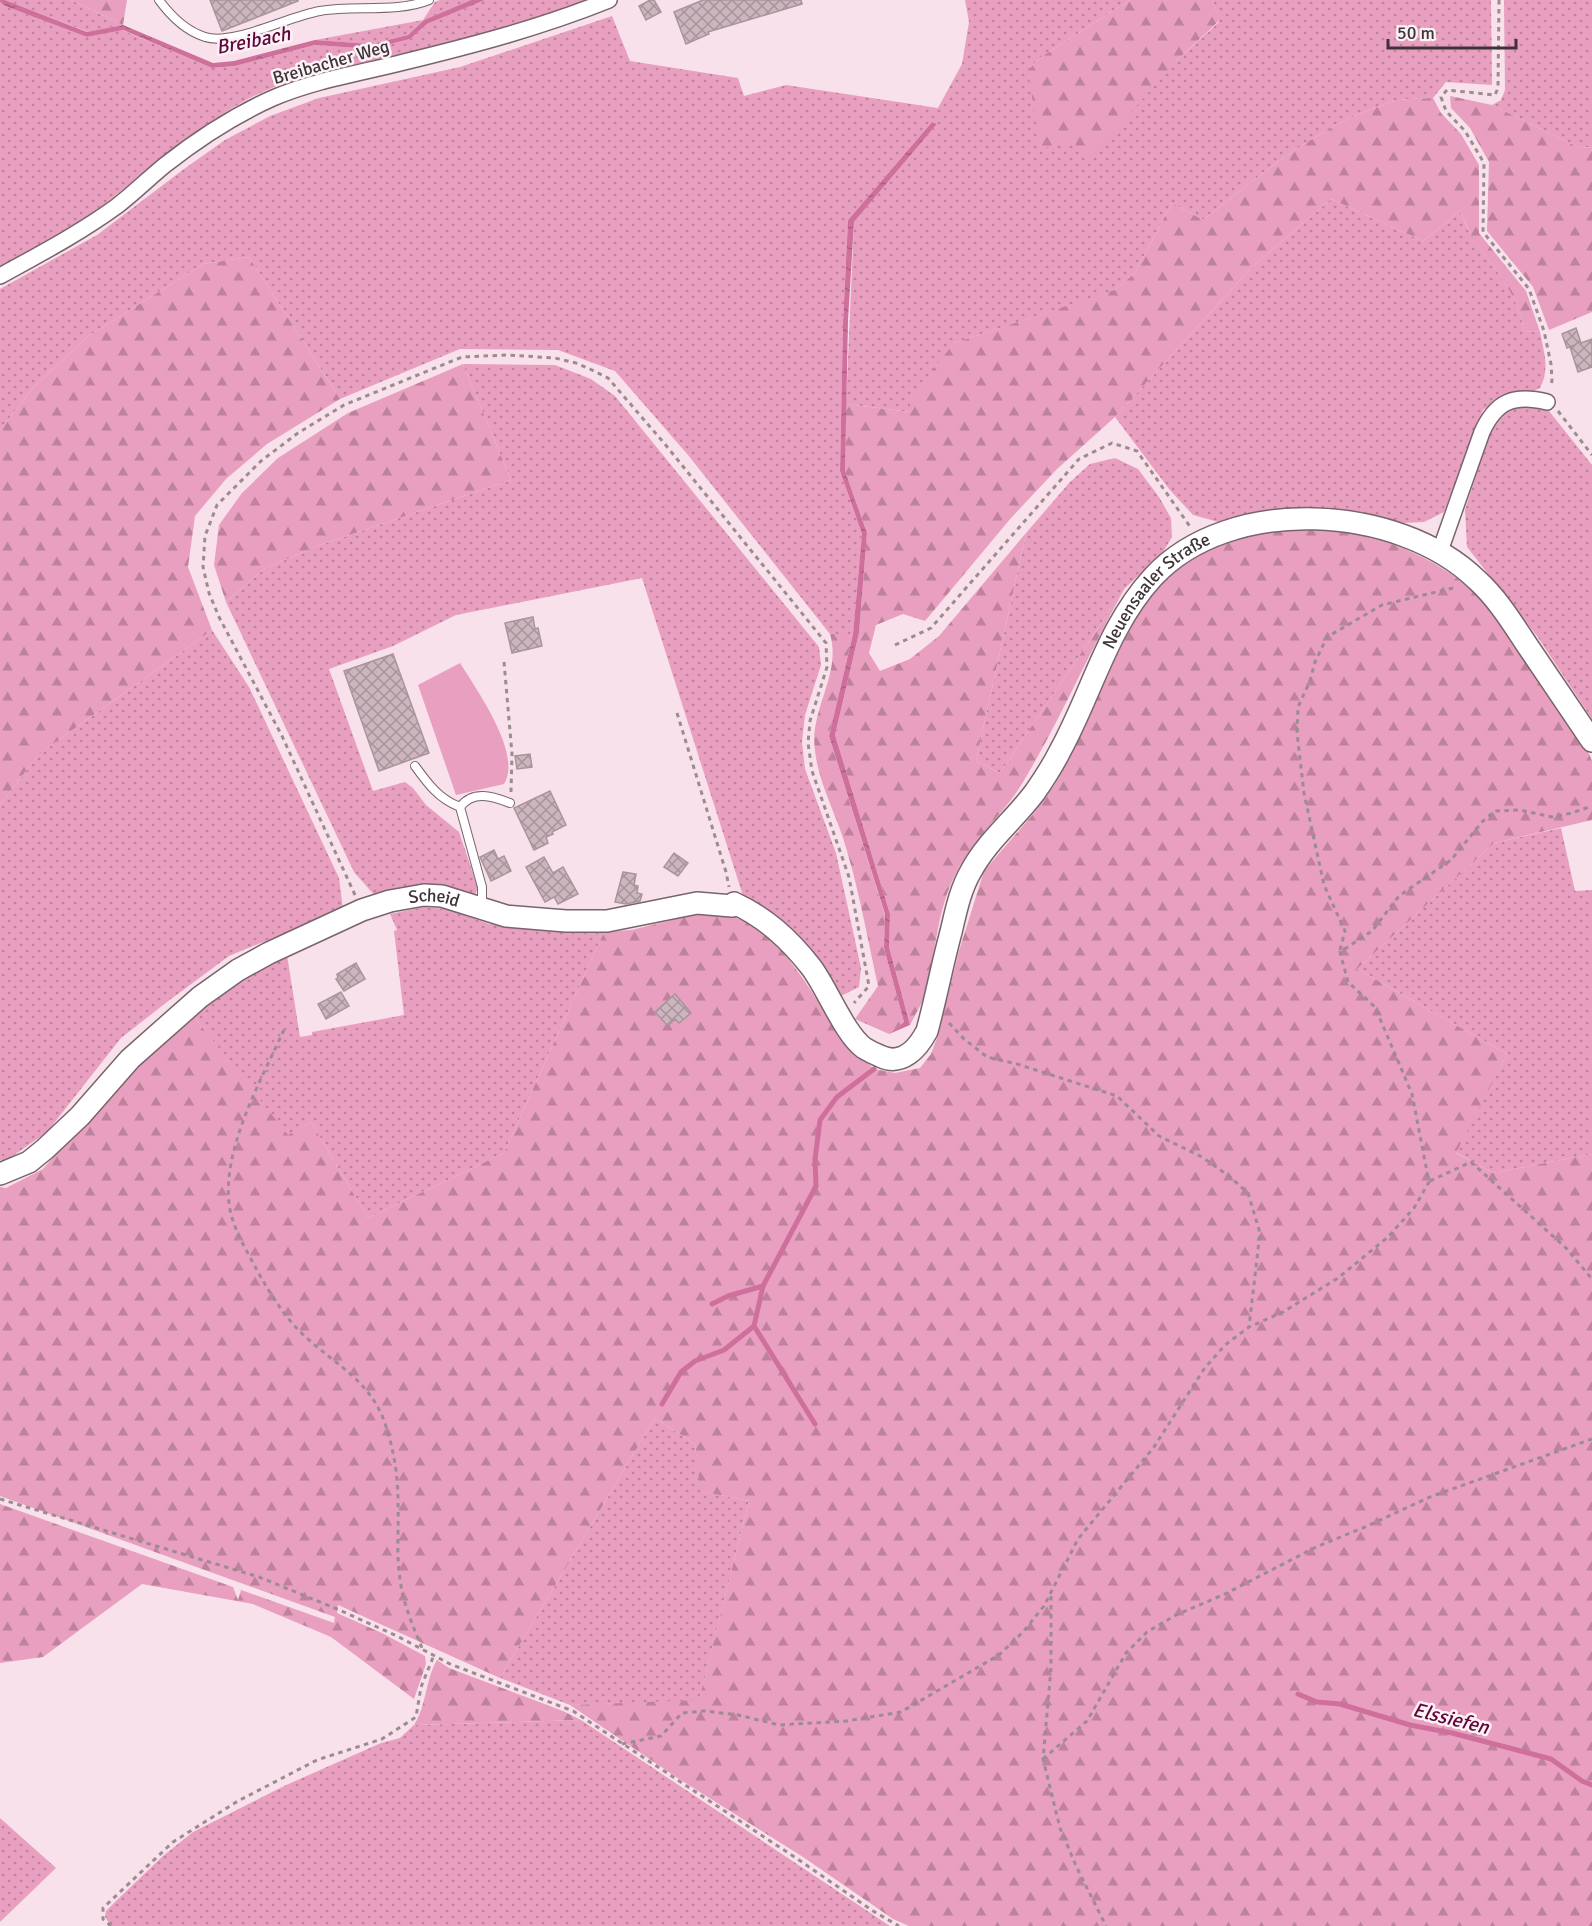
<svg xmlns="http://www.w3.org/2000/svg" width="1592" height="1926" font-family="Signika,sans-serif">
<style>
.grass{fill:url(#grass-dots)}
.forest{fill:url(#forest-firs)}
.green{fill:#e99fbf}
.water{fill:url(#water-ripples)}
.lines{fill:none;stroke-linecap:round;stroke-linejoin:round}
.stream{stroke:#ce709b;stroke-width:5}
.building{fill:url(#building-cross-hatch);stroke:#aa949c;stroke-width:1.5}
.lane-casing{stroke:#78646c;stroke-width:10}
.street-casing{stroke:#78646c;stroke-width:18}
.secondary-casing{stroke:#78646c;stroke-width:24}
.path{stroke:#9c8c92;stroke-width:3;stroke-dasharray:4.5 4.5;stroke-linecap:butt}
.lane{stroke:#fff;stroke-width:8}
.street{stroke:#fff;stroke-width:15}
.secondary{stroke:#fff;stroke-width:21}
.labels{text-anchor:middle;stroke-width:5;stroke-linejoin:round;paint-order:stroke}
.street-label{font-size:18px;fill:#3d3438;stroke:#fcf2f6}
.water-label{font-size:20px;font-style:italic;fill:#5f053a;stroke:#fcf2f6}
</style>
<defs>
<pattern id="grass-dots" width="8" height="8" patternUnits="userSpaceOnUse" patternTransform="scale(1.5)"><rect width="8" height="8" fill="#e99fbf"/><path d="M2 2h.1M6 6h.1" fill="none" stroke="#be829c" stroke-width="1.8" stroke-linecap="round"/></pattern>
<pattern id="forest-firs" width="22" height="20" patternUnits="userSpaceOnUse" patternTransform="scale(1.5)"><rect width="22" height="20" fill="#e99fbf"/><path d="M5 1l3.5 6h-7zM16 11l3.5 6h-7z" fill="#be829c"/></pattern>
<pattern id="water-ripples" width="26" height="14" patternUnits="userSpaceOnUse" patternTransform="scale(1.5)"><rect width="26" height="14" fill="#ce709b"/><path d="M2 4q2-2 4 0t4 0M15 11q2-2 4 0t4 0" fill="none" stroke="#a85d7f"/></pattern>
<pattern id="building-cross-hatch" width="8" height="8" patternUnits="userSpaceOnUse" patternTransform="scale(1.5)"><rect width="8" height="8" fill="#ccb5be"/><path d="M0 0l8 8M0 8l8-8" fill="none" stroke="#a7949b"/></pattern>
</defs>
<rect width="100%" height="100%" fill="#f8e1ea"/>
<path class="grass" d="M5 0H71L123 25 88 32Z
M440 0H471L424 20 408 35 370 44 315 40 423 20 435 2Z
M485 0H589C523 26 452 41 383 58 338 69 290 77 248 99 198 126 157 164 112 198 77 225 39 246 0 267V2L5 6 87 37 122 30 212 68 235 66 315 45 371 49 410 39 427 24Z
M965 0H1130L1041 57 1028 70 1175 62 1219 22 1213 0H1491L1492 85 1446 82 1433 98C1419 99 1401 98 1388 103 1317 126 1260 175 1203 220L1172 203 1135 273 1114 291 954 343 910 412 846 404 854 222 937 124 932 122 848 220 843 323 840 471 862 534 853 634H830L688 455 615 371 558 350 460 349 340 399 249 257 203 264 87 337 33 388 0 430V289L97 235 184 169 225 140 270 116 319 98 460 67 612 16 630 61 738 78 744 96 786 85 938 108 962 64 969 22Z
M1504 0H1592V147L1580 148 1492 105 1501 100 1505 90Z
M1331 199 1423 241 1460 211C1464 219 1467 229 1472 236 1493 269 1518 291 1524 331L1540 332C1544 353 1550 369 1540 388L1532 392 1506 394 1483 410 1444 512 1424 522 1402 523 1371 514 1313 507 1255 512 1222 523 1193 515 1169 489 1115 417 1252 267Z
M463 364 555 365 591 379 615 396 819 647 821 665 805 715 802 742 805 769 836 853 861 968 859 987 841 996 829 977 744 899 642 578 456 615 393 646 329 669 373 791 405 782 413 788 426 805 459 832 478 888 474 897H376L354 872 226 602 264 569 317 546 511 480Z
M1524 406 1549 411 1592 465V719L1537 636 1467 547 1465 510 1491 428 1505 410Z
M1115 458 1138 469 1159 497 1171 518 1172 537 1162 554 1125 588 1000 773 976 761 1026 533 1070 482 1090 464Z
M212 630 249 687 339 878 343 909 229 956 167 1002 121 1038 47 1132 7 1160H0V805L39 754Z
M1561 828 1575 891 1592 890V1154L1493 1173 1455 1152 1507 1054 1357 969 1494 843Z
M424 907 447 909 489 924 564 931 604 932 504 1153 368 1218 311 1122 288 1136 190 1012 216 992 287 955 300 1037 312 1035V1032L404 1015 394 931 397 930 390 914Z
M655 1418 695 1444 701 1491 749 1501 699 1701 570 1705 500 1678Z
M581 1720 890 1926H111L105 1917 106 1911 117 1900 163 1856 193 1832 284 1786 381 1743 400 1738 414 1725Z
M0 1818 56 1868 0 1922Z"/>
<path class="forest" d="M71 0H127L123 25Z
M1130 0H1213L1219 21 1175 62 1092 157 1072 142 1040 149 1028 70 1041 57Z
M1450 96 1492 105 1580 148 1592 147V312L1549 330 1533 287 1487 231 1489 162 1470 128 1451 108Z
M1433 98 1441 113 1461 134 1479 165V233L1526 291 1540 332 1524 331C1518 292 1493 268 1472 237 1468 229 1464 219 1460 211L1423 241 1331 199 1252 267 1115 417 1057 469 1011 518 925 621 903 614 876 625 869 653 880 671 910 659 939 636 1026 533 976 761 1000 773 1125 588C1089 652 1061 719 1023 782 1004 814 973 839 956 873 937 910 936 949 927 988 924 1001 916 1013 910 1025L889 947 890 914 835 735 859 633 867 533 845 471 846 404 910 412V399L954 343 1115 290 1135 273 1172 203 1203 220C1260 175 1317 126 1388 103 1401 98 1419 99 1433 98Z
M249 257 340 399 267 444 226 479 195 516 188 567 212 630 39 754 0 805V430L33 388 87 337 203 264Z
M463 364 511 480 317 546 264 569 226 602 214 565 219 525 242 493 278 458 348 413Z
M1282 529C1299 529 1316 528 1332 530 1386 536 1444 561 1482 600 1505 624 1522 653 1541 681 1549 694 1591 751 1592 761 1592 780 1592 801 1592 820L1494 843 1357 969 1507 1054 1456 1153 1493 1173 1592 1154V1926H909L893 1919 803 1857 676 1777 570 1705 699 1700 749 1501 700 1491 695 1444 655 1418 500 1678 338 1605 337 1613 382 1633 425 1656 426 1664 414 1699 331 1637 253 1604 142 1584 43 1657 0 1663V1504L233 1587 238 1600 241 1590 334 1623 335 1617 0 1496V1187L6 1188 43 1169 121 1079 190 1012 288 1135 311 1122 368 1218 504 1153 604 932 631 930 693 915 728 914 754 926 781 949 804 980 844 1041 874 1069 895 1073 920 1068 931 1054 938 1035 959 951 984 871 1034 813 1055 784 1132 623 1148 596 1166 576 1210 548 1250 535Z
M830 634H853L829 736 885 915 884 948 904 1022 889 1034 855 1019 878 986C868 941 860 895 847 851 838 817 819 786 815 751 809 709 842 675 830 634Z
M437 1660 449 1668 563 1711 581 1720 414 1725C427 1705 425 1680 437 1660Z"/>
<path class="green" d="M460 663C476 689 523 754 504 784L456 795 418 685Z"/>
<path class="water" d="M0 0H5L87 32 123 25 213 63 234 61 315 40 371 44 408 35 424 20 471 0H485L427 24 410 39 371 49 315 45 235 66 212 68 123 30 87 37 5 6 0 2Z
M932 122 937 124 854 222 848 320 845 471 867 533 859 633 835 735 890 914 889 947 910 1025 889 1034 904 1022 884 948 885 914 829 736 853 634 862 534 840 471 843 323 848 220Z"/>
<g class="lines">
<path class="stream" d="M712 1304 728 1296 763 1286
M662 1404 681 1372 695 1361 724 1350 754 1326
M815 1424 754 1326 763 1286 816 1186 815 1159 820 1120 837 1097 874 1069
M1298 1694 1317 1702 1340 1704 1410 1725 1452 1733 1551 1759 1582 1781 1592 1785"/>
</g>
<path class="building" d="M210 0H298V1L222 31Z
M650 0H654L661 12 646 20 639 6Z
M703 0H801L802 4 708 32 709 34 686 44 674 12Z
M1576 328 1581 343 1592 339V367L1578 372 1570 347 1575 345 1567 348 1562 334Z
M533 617 535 629 538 628 542 646 512 653 505 623Z
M393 654 429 753 379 771 344 671Z
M530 754 532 767 517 769 515 756Z
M550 791 566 825 552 832 553 834 546 837 548 843 534 850 514 808Z
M494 850 498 859 504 856 511 871 491 881 480 857Z
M674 853 688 863 678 876 664 867Z
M544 857 553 873 563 867 578 894 558 904 554 897 545 902 526 867Z
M623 872 636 874 634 885 638 886 637 893 642 894 640 901 626 904 615 902Z
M356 963 365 979 344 991 336 979 338 978 337 974Z
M341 992 349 1006 326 1019 318 1004Z
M675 994 691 1013 679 1023 675 1019 668 1026 655 1012Z"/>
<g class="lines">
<defs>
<path id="lane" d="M159 0C170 15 186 31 205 37 233 46 289 16 320 11 354 5 397 13 429 0
M415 766C428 784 439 799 460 807
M482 906V887L460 807C473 790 492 796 510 803"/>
<path id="street" d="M0 276C40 254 80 233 117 206 134 193 149 178 165 165 198 139 235 115 273 98 315 80 361 73 404 62 474 45 542 27 609 0
M1440 551 1482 432C1496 401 1514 394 1547 402"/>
<g id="secondary">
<path id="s1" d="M0 1174 29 1162 45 1149 80 1116 130 1059 200 997 238 970 269 953 362 910 390 901 424 895 442 896 506 916 566 921H607L697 903 732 906 734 903C766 918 789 939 811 967 827 988 844 1033 864 1048 869 1051 875 1054 880 1056 902 1067 918 1048 927 1031 936 998 942 965 951 932 956 911 960 890 971 871 987 841 1015 819 1035 792 1044 779 1053 765 1060 751 1092 693 1107 627 1153 577 1230 494 1399 504 1477 580 1498 599 1513 624 1529 648 1550 679 1571 710 1592 741"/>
</g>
</defs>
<use href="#lane" class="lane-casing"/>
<use href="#street" class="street-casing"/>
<use href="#secondary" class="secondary-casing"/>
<path class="path" d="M1499 0 1498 88 1495 95 1447 90 1441 97 1446 111 1465 131 1484 163 1483 232 1529 289 1544 331 1551 364 1552 380 1551 387
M1558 411 1592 455
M895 645 931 628 1079 459 1112 443 1137 451 1191 528
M504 662 512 754 511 792
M677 713 726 872 729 887
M355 895 282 736 219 617 209 593 203 567 205 536 217 505 261 461 298 433 344 405 462 357 508 355 555 358 576 363 592 370 608 378 664 443 826 643 827 667 810 721 808 743 812 771 849 877 869 986 854 1003
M1340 950 1345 931 1324 885 1304 793 1297 733 1298 707 1310 681 1315 662 1327 637 1382 605 1457 587
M949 1023 964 1039 987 1057 1017 1064 1117 1096 1159 1136 1202 1157 1229 1176 1248 1193 1260 1233 1249 1327
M284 1030C261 1080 217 1158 231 1214 236 1234 248 1253 258 1272 272 1297 287 1321 309 1340 337 1365 368 1381 383 1418 393 1445 398 1473 398 1502 399 1528 396 1554 400 1579 403 1604 413 1626 422 1648
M1430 1181 1471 1162 1566 1248 1592 1279
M0 1499 259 1577 337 1609 397 1636 450 1664 573 1711 799 1860 873 1911 899 1926
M1051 1596V1668L1043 1759 1060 1828 1077 1868 1106 1926
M622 1744 661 1736 682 1713 705 1711 738 1715 779 1725 846 1721 901 1712 999 1655 1023 1632 1044 1606 1078 1539 1154 1447 1204 1369 1225 1345 1249 1327 1283 1312 1338 1278 1388 1237 1414 1208 1429 1182 1412 1094 1375 1007 1348 982 1340 952 1372 931 1399 896 1451 860 1483 821 1495 811 1520 810 1552 817 1572 813 1592 806
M1043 1759 1087 1721 1126 1653 1147 1632 1176 1615 1225 1594 1316 1547 1365 1527 1430 1497 1592 1439
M111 1926 103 1919V1908L173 1842 238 1801 317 1760 382 1739 416 1717 421 1687 434 1655"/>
<use href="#lane" class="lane"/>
<use href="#street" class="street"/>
<use href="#secondary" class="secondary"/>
</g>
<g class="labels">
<g class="street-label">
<text transform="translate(331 62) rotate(-16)" y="6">Breibacher Weg</text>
<text dy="6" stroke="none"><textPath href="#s1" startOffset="1617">Neuensaaler Straße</textPath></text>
<text dy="6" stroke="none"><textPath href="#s1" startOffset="528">Scheid</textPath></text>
</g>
<g class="water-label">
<text transform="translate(253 40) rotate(-11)" y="7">Breibach</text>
<text transform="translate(1451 1718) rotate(14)" y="7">Elssiefen</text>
</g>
</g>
<path d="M1388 39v9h128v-9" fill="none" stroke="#3d3438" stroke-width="3"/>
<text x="1397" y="39" font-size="18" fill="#3d3438" stroke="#fcf2f6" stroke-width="4.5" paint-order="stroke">50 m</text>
</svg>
